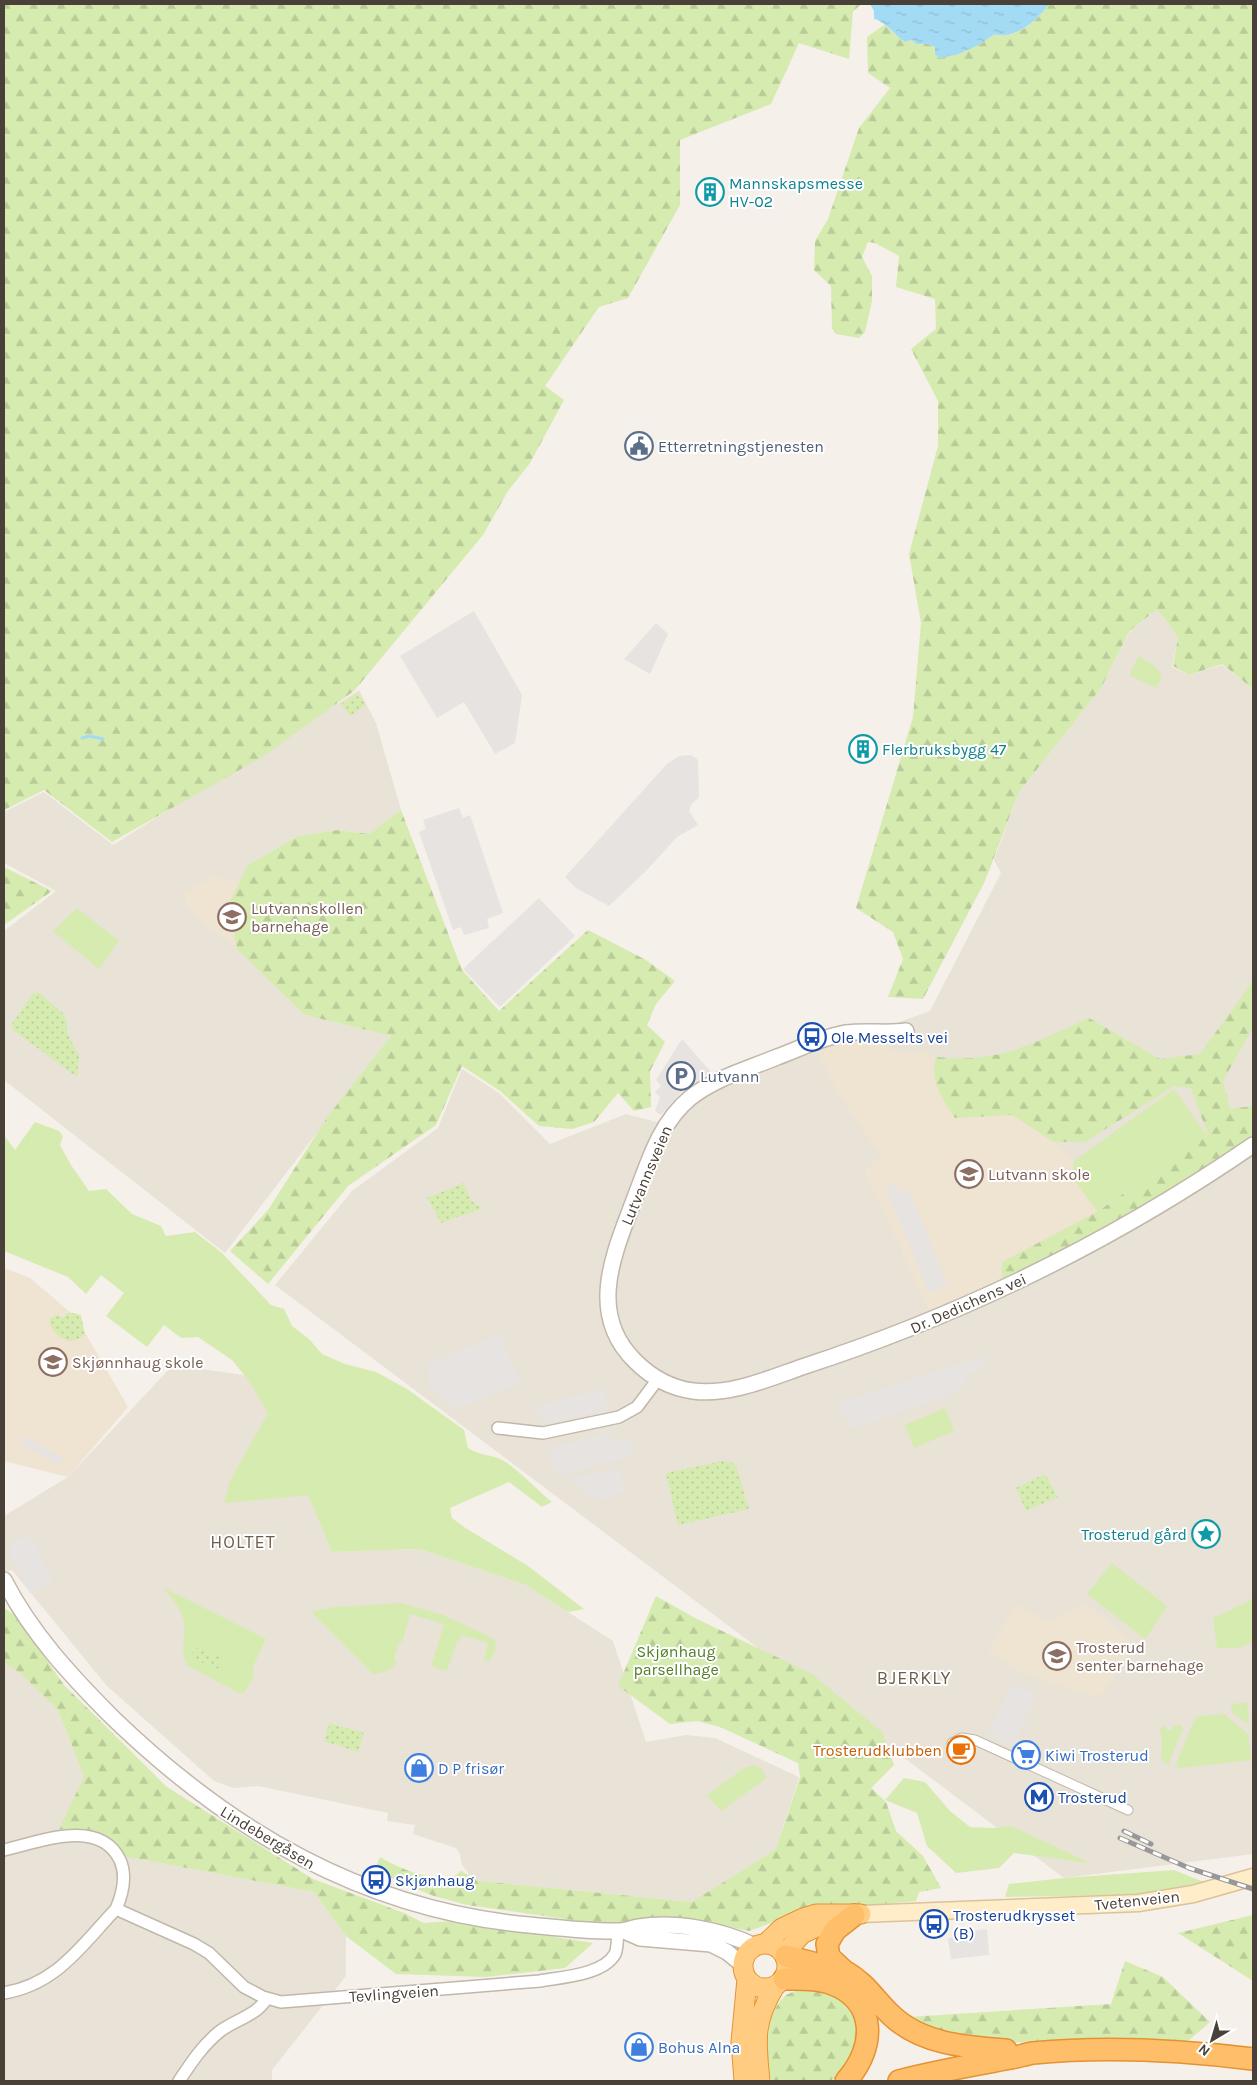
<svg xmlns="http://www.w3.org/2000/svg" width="1257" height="2085" font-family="Karla,sans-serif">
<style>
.residential{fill:#e9e2d6}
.education{fill:#efe4d2}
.green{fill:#d6ebb0}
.forest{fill:url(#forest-firs)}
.park{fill:url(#park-dots)}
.parking{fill:#e6e3e0}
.water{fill:url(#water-ripples)}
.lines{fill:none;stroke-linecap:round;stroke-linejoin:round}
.stream{stroke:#a3dbf4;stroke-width:3}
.pedestrian-casing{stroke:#c1b7aa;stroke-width:11}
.minor-casing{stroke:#c1b7aa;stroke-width:14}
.tertiary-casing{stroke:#c1b7aa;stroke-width:18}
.secondary-casing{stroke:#dac398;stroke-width:19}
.trunk-casing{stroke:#e59232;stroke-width:21}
.motorway-casing{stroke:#e59232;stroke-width:24}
.pedestrian{stroke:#fff;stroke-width:9}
.minor{stroke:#fff;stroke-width:11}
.tertiary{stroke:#fff;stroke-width:15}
.secondary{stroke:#ffedc9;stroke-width:16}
.trunk{stroke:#ffcc81;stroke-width:19}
.motorway{stroke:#ffbf6a;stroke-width:21}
.rail-casing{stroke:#989898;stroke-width:5}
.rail{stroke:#fff;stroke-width:3;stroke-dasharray:9;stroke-linecap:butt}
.labels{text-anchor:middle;stroke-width:4;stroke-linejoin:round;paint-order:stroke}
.culture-label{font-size:16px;fill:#0d838f;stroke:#fff;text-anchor:start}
.service-label{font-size:16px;fill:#4e5e75;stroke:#fff;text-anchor:start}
.education-label{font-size:16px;fill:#785e54;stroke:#fff;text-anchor:start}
.transit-label{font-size:16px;fill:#164399;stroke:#fff;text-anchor:start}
.street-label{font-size:16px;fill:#494037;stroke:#fff}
.park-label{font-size:16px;fill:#507f26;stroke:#fff}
.food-label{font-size:16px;fill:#c56008;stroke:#fff;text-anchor:end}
.shop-label{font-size:16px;fill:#366cbe;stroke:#fff;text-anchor:start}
.neighbourhood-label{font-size:18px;letter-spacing:1px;fill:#6d5d4d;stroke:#fff}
</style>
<defs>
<pattern id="forest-firs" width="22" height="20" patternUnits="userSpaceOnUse" patternTransform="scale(1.25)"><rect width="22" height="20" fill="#d6ebb0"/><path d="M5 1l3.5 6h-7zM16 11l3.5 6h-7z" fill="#b9cb98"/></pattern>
<pattern id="park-dots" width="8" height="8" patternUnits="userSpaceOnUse" patternTransform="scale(1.25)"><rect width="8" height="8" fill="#d6ebb0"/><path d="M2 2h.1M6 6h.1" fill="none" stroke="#b9cb98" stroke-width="1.8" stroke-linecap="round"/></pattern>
<pattern id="water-ripples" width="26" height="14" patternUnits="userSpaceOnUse" patternTransform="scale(1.25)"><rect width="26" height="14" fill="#a3dbf4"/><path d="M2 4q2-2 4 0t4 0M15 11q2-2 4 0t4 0" fill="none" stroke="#8ebdd2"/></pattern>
</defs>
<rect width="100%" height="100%" fill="#f5f0e9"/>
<path class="residential" d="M1157 609 1178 637 1172 667 1189 675 1222 665 1253 689V1854L1064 1878 275 1285 352 1191 438 1128 462 1069 499 1093 550 1144 626 1114 672 1126 713 1089 930 1011 1001 873 994 860 1019 792 1101 688 1129 633Z
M359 690 376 723 401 810 369 834 338 830 298 836 248 865 305 1015 391 1036 225 1253 4 1080V931L56 891 4 863V812L44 792 113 845Z
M173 1365 251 1376 278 1419 332 1552 419 1549 526 1585 613 1641 646 1742 686 1735 715 1738 799 1777 776 1849 692 1902 479 1881 469 1874 462 1865 460 1854 456 1848 413 1834 415 1825 387 1821 388 1813 258 1786 233 1788 214 1781 107 1686 12 1570 4 1572V1516L68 1477Z
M4 1663 20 1673 58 1710 84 1777 60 1829 78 1830 92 1837 108 1853 314 1892 346 1936V1976L272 2070V2081H4Z"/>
<path class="education" d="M212 877 244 882 265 974 224 936 211 930 188 907 183 893Z
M868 1038 902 1054 923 1051 936 1057 933 1071 955 1118 1012 1115 1054 1142 1074 1161 1072 1177 1097 1212 1002 1262V1279L929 1310 864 1171 881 1155 841 1098 815 1049 841 1039Z
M4 1268 30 1278 76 1317 128 1407 68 1477 4 1461Z
M1015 1604 1049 1621 1087 1604 1126 1637 1132 1648 1102 1694 1095 1696 1045 1681 1025 1672 1022 1673 1009 1666V1663L988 1652Z"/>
<path class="green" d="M1139 656 1156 667 1162 677 1156 688 1129 675Z
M77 908 119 941 99 969 53 931Z
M1174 1089 1207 1136 1097 1211 1072 1177 1074 1161Z
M35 1122 59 1131 63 1136 60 1145 71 1165 89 1191 106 1189 132 1214 161 1226 166 1236 195 1232 222 1253 271 1305 284 1309 292 1326 309 1339 322 1354 345 1364 376 1372 407 1389 464 1430 468 1448C480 1456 495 1455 504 1461 521 1472 536 1489 552 1502L542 1507 509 1482 450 1508 452 1518 464 1527 528 1566 584 1609 568 1612 526 1585 419 1549 332 1552 308 1495 224 1503 230 1481 268 1413 249 1381 232 1360 198 1337 181 1338 164 1325 147 1347 106 1316 124 1293 101 1275 86 1294 68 1277 4 1251V1135L15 1150Z
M945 1408 954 1431 914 1448 905 1425Z
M1112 1563 1167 1606 1145 1639 1087 1594Z
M164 1588 266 1639 253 1666 254 1676 244 1693H239L188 1666C179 1652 186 1638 184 1623 182 1609 172 1599 164 1588Z
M1253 1599V1642L1239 1648H1217L1213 1617 1220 1615Z
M401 1603 443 1615 490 1637 495 1640C497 1648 494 1655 489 1661L484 1660 488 1643 462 1635 459 1641H457L447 1671 431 1666 444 1624 410 1614 402 1642H399L394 1660 397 1662C392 1670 383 1673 373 1674L314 1615 312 1611 335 1607Z
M1247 1702 1249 1724V1725L1232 1713 1231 1708 1233 1704Z
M1224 1714 1248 1734 1251 1760 1182 1768 1175 1767 1194 1720 1199 1716Z
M1181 1725 1183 1728 1169 1763 1166 1764 1161 1758 1162 1743 1160 1728 1166 1726 1167 1730H1173V1726Z
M755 1765 761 1768 767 1778 721 1811 707 1795 744 1768Z
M904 1778 925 1782 950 1811 970 1827 993 1828 1011 1826 1090 1863 1014 1853 999 1868 956 1873 927 1846 917 1813 885 1800Z
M1174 1870 1204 1882 1134 1895 1005 1897 1009 1884 1064 1878Z"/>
<path class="forest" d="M4 4H861L853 12 849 59 799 43 771 104 680 140V205L628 298 599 307 545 386 564 400 530 463 508 491 483 535 354 691 264 756 112 842 44 790 4 810Z
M1049 4H1253V689L1222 664 1189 675 1173 666 1178 637 1157 609 1129 632 1101 688 1019 792 985 881 923 999 888 997 903 959 893 932 856 908 913 717 921 623 909 554 938 446V401L911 349 936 329 935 299 896 287 899 256 875 243 868 242 862 257 872 276V301L865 332 859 338 836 334 832 328 831 286 814 270 815 241 828 219 859 128 890 88 868 73 867 37 884 25 905 42 912 40 916 44H928L935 47 939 58 956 55 979 45 993 35C998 34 1001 36 1005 35 1023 34 1039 18 1049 4Z
M401 810 462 970 499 1011 588 930 646 960 675 981 656 1004 647 1025 665 1042 650 1071 651 1107 634 1111 618 1093 594 1122 572 1129 539 1126 500 1091 462 1066 436 1125 348 1186 268 1284 230 1251 268 1210 328 1116 391 1036 305 1015 237 949 229 904 248 865 298 836 338 830 369 834Z
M4 867 52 891 4 925Z
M1253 981V1027L1223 1081 1230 1109 1253 1106V1135L1132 1218 1002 1279V1262L1097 1212 1208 1135 1191 1088 1174 1086 1085 1142H1054L1012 1115 955 1118C941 1096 930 1084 936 1057 1000 1064 1033 1043 1089 1018L1160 1059 1200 1054Z
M656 1596 695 1618 812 1674 882 1732 894 1765 871 1788 886 1802 896 1831 923 1856 941 1888 919 1892 916 1901 805 1911 749 1931 692 1919 608 1925 467 1905 434 1896 411 1887 382 1873 377 1864 380 1857C402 1870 424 1878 451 1879L461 1871 479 1881 692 1902 776 1849 800 1777 798 1763 720 1727 697 1721 670 1724 618 1686Z
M4 1608 16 1616 64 1685 167 1787 313 1879 404 1913 424 1923 452 1921 593 1943 565 1968 485 1977 396 1974 346 1936 314 1892 107 1853C90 1836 83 1831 59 1829L84 1777 58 1710 20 1673 4 1663Z
M1253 1915V1981L1178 1933Z
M1125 1961 1163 1977 1210 2022 1186 2043 979 2042 913 2023 908 2017 1111 2004Z
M801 1988 822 1989 851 2006 860 2024 858 2044 845 2071 830 2081H773L769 2077C768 2052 763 2017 784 1997 788 1993 796 1991 801 1988Z"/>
<path class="park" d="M358 693 366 705 350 716 341 704Z
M38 992 64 1014 67 1022V1033L79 1056 77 1077 13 1030 12 1024 32 994Z
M464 1183 471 1201 483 1208 441 1223 427 1198Z
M67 1313H74L81 1315 85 1335C80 1337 75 1341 70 1341 60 1339 48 1329 50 1318L57 1315 63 1318Z
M722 1461 731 1462 736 1466 749 1509 678 1525 666 1473Z
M1045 1474 1058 1497 1026 1511 1016 1488Z
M195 1647 223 1658 218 1669 191 1658Z
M329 1723 364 1733 358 1752 324 1741Z"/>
<path class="parking" d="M474 611 522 695 515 743 495 754 464 702 437 718 400 656Z
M656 623 668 634 650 674 624 659Z
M691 755 698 760 699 797 691 805 689 811 698 825 677 837 646 871 609 906 576 888 565 877 667 764 679 756Z
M459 808 463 818 470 815 503 913 487 919 489 928 464 935 461 927 453 930 419 832 426 829 423 820Z
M539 898 575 936 500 1007 463 969Z
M682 1039 711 1072 685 1088 661 1115 655 1111 660 1097 655 1092 661 1086 656 1080Z
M895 1182 901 1194 909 1190 948 1285 929 1293 885 1187Z
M499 1334 521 1383 457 1409 429 1387 428 1364Z
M983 1356 987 1365 966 1376 965 1384 946 1397 851 1429 838 1403Z
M604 1388 609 1410 544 1424 533 1407Z
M608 1432 616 1442 631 1438 636 1455 558 1476 547 1449Z
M24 1436 63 1458 59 1465 20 1443Z
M619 1468 626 1490 605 1500 587 1497 570 1478Z
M30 1534 53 1583 30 1593 10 1553 12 1545 15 1541Z
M1013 1682 1036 1696 1013 1747 987 1735Z
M987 1929 989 1955 951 1959 948 1939 960 1933Z"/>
<path class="water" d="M870 4H1049C1040 17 1022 34 1005 35 1001 36 998 34 993 35L979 45 956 55 939 58 935 54V47L928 44H916L912 40 905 42C896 36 883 20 874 19V11Z"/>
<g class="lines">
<path class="stream" d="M82 738 90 736 103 739"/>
<defs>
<path id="pedestrian" d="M952 1743 962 1738 975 1740 1128 1810"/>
<path id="minor" d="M498 1428 543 1433 619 1417 637 1407 658 1379
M4 1850C39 1842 99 1817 120 1860 127 1876 123 1893 116 1909
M4 1993C57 1984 81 1946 116 1909L194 1944 209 1953 244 1987 263 1997 281 2002 540 1981C562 1977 603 1975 615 1954 618 1947 617 1938 618 1931
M179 2081C191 2063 202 2046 219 2032 232 2021 258 2015 266 1999"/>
<path id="tertiary" d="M906 1031C886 1034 866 1030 846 1033 822 1037 799 1049 777 1057 748 1069 715 1078 690 1098 661 1122 650 1158 637 1192 617 1247 584 1311 635 1361 651 1377 670 1388 693 1391 730 1396 770 1378 805 1366 964 1314 1115 1240 1253 1145
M4 1580C31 1633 71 1676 113 1718 230 1831 364 1910 529 1925 559 1928 591 1932 621 1931 627 1930 633 1928 639 1927 675 1921 722 1930 755 1946
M624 1931 640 1938 711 1944 727 1952 743 1965"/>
<path id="secondary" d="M861 1914 1138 1903 1193 1894 1253 1877"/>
<path id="trunk" d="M743 1966a22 22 0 1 1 44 0a22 22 0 1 1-44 0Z
M765 1944 782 1928 803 1918 816 1914H861
M784 1954 802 1934 831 1920
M744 2081 741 2042 747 1979
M760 2081C756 2041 753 2022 775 1986"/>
<path id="motorway" d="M786 1956 844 1971C867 1984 873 1998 891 2015 921 2044 965 2047 1006 2050
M844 1971 829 1957 827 1944 835 1930 854 1915
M784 1979C799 1979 816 1978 830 1983 878 2000 876 2048 846 2081
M899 2081C937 2071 973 2065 1011 2058 1018 2057 1026 2054 1033 2053 1107 2046 1180 2050 1253 2059"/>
</defs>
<use href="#pedestrian" class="pedestrian-casing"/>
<use href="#minor" class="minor-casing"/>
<use href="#tertiary" class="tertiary-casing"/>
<use href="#secondary" class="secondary-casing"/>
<use href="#trunk" class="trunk-casing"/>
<use href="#motorway" class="motorway-casing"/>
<use href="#pedestrian" class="pedestrian"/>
<use href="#minor" class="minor"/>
<use href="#tertiary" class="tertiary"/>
<use href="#secondary" class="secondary"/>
<use href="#trunk" class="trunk"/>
<use href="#motorway" class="motorway"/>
<defs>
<path id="rail" d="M1124 1831 1151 1844
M1120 1838 1189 1868 1253 1889"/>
</defs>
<use href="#rail" class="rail-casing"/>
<use href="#rail" class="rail"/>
</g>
<defs>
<symbol id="building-ring" viewBox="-11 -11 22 22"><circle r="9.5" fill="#fff" stroke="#0f9aa8" stroke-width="1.5"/><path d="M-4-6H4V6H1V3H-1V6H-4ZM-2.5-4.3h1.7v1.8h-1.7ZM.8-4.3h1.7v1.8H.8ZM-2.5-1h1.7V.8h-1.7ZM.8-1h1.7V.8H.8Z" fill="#0f9aa8"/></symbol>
<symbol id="civic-ring" viewBox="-11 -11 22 22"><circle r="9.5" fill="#fff" stroke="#5c6f8a" stroke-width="1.5"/><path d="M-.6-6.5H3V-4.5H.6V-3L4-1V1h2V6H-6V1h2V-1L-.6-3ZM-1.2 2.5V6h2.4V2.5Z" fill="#5c6f8a"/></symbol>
<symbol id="school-ring" viewBox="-11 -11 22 22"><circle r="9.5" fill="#fff" stroke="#8d6e63" stroke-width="1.5"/><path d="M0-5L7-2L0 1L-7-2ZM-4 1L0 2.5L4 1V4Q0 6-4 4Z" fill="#8d6e63"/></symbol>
<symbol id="bus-ring" viewBox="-11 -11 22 22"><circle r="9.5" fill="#fff" stroke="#1a4fb4" stroke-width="1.5"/><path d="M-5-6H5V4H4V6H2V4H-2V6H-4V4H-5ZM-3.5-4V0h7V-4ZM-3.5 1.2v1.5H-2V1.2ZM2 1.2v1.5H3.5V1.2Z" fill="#1a4fb4"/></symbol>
<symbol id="parking-ring" viewBox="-11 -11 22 22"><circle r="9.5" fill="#fff" stroke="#5c6f8a" stroke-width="1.5"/><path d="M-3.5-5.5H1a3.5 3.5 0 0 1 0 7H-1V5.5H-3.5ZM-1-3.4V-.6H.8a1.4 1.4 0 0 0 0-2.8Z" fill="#5c6f8a"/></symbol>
<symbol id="sight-ring" viewBox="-11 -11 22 22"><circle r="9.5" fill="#fff" stroke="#0f9aa8" stroke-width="1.5"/><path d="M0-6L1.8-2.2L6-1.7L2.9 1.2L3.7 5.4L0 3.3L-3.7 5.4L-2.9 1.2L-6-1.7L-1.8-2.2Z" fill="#0f9aa8"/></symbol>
<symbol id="cafe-ring" viewBox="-11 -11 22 22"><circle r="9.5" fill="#fff" stroke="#e8710a" stroke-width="1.5"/><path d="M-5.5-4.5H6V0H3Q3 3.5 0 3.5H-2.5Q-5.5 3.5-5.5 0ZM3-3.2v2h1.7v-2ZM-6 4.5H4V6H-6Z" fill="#e8710a"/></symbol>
<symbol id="supermarket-ring" viewBox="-11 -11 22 22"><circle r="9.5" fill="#fff" stroke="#3f7fe0" stroke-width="1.5"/><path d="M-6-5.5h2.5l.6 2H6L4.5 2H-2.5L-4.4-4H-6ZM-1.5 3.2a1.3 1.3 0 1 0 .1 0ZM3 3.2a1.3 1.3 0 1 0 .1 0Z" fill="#3f7fe0"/></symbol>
<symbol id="shop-ring" viewBox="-11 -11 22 22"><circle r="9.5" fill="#fff" stroke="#3f7fe0" stroke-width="1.5"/><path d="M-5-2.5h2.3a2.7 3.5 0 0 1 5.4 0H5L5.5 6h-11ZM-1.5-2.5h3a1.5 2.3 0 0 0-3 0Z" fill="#3f7fe0"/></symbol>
<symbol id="metro-ring" viewBox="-11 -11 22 22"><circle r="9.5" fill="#fff" stroke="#1a4fb4" stroke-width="1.5"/><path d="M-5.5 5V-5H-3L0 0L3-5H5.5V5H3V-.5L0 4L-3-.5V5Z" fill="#1a4fb4"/></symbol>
</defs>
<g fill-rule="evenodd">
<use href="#building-ring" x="694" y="176" width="32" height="32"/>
<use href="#civic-ring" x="623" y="430" width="32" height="32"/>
<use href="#building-ring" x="847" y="733" width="32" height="32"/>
<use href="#school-ring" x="216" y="901" width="32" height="32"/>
<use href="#bus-ring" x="796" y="1021" width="32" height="32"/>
<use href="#parking-ring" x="665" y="1060" width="32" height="32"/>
<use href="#school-ring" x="953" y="1158" width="32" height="32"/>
<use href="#school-ring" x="37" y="1346" width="32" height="32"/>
<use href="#sight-ring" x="1190" y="1518" width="32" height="32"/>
<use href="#school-ring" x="1041" y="1640" width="32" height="32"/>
<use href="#cafe-ring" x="945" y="1734" width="32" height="32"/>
<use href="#supermarket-ring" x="1010" y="1739" width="32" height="32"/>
<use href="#shop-ring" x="403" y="1752" width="32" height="32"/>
<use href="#metro-ring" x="1023" y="1781" width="32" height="32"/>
<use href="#bus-ring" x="360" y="1864" width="32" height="32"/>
<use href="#bus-ring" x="918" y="1908" width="32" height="32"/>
<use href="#shop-ring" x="623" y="2031" width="32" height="32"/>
</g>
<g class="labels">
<g class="culture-label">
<text x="729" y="189">Mannskapsmesse<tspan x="729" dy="18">HV-02</tspan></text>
<text x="882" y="755">Flerbruksbygg 47</text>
<text x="1187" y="1540" text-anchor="end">Trosterud gård</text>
</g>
<g class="service-label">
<text x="658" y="452">Etterretningstjenesten</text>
<text x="700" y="1082">Lutvann</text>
</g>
<g class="education-label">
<text x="251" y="914">Lutvannskollen<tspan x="251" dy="18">barnehage</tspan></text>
<text x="988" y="1180">Lutvann skole</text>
<text x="72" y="1368">Skjønnhaug skole</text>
<text x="1076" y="1653">Trosterud<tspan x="1076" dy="18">senter barnehage</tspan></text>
</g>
<g class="transit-label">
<text x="831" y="1043">Ole Messelts vei</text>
<text x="1058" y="1803">Trosterud</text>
<text x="395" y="1886">Skjønhaug</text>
<text x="953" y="1921">Trosterudkrysset<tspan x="953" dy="18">(B)</tspan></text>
</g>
<g class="street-label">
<text transform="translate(646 1175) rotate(-67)" y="6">Lutvannsveien</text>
<text transform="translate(968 1303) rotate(-24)" y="6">Dr. Dedichens vei</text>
<text transform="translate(268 1837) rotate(31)" y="6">Lindebergåsen</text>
<text transform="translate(1137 1900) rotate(-6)" y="6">Tvetenveien</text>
<text transform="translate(394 1993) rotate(-4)" y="6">Tevlingveien</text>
</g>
<g class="park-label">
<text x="676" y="1657">Skjønhaug<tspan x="676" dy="18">parsellhage</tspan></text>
</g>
<g class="food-label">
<text x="942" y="1756">Trosterudklubben</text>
</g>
<g class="shop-label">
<text x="1045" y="1761">Kiwi Trosterud</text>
<text x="438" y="1774">D P frisør</text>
<text x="658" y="2053">Bohus Alna</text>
</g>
<g class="neighbourhood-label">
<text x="243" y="1548">HOLTET</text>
<text x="914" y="1684">BJERKLY</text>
</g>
</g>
<rect width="1257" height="2085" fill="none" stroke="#494037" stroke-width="10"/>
<g transform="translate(1212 2040) rotate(218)" stroke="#ffffff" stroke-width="4" paint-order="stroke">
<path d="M0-4L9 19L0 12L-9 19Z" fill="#494037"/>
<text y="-8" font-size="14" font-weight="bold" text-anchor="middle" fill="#494037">N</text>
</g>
</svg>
